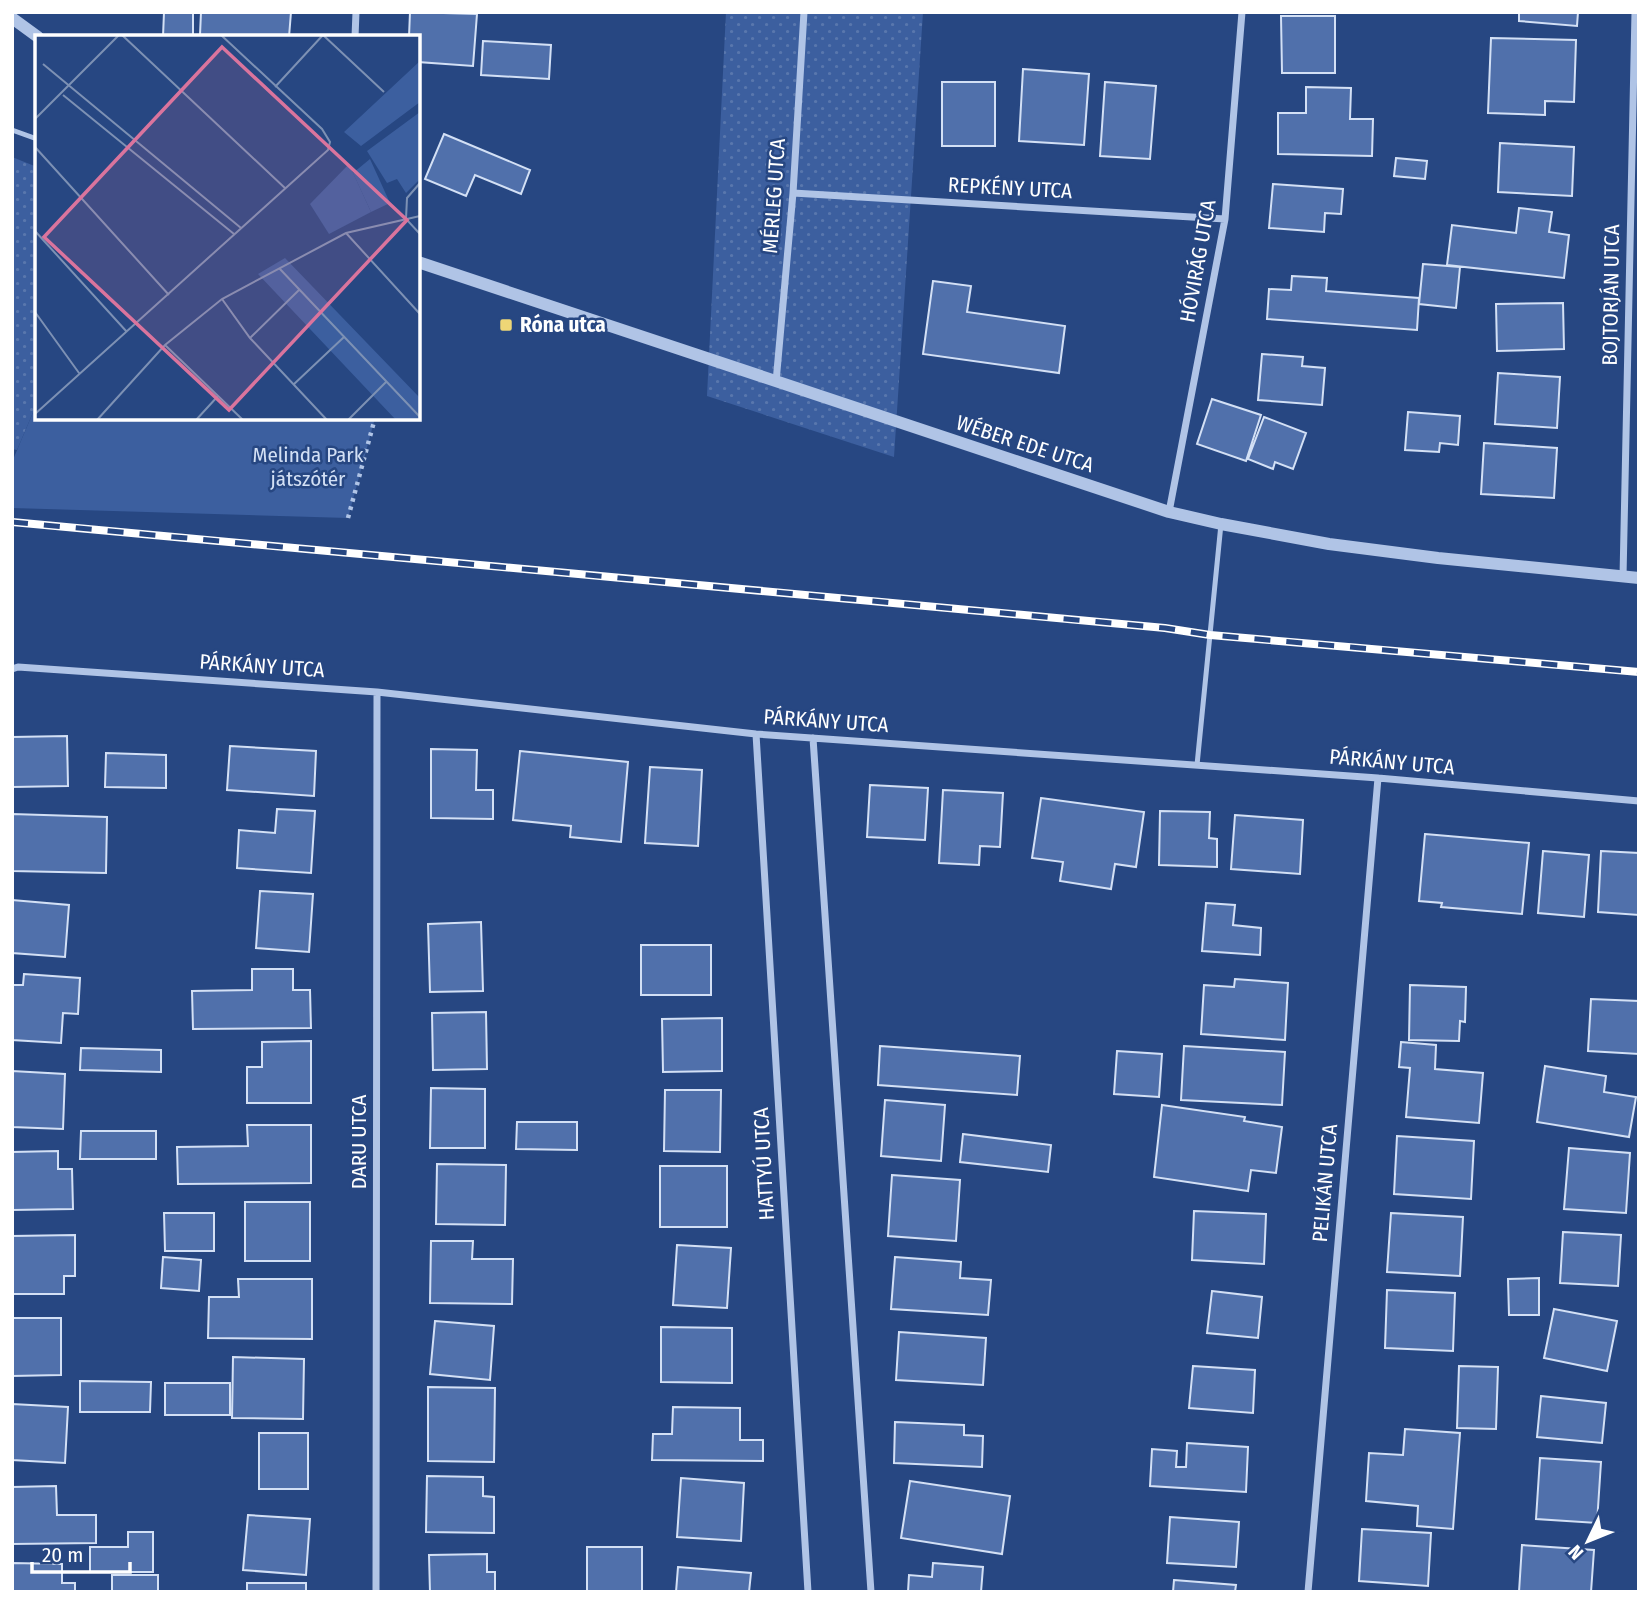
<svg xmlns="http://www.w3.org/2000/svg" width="1651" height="1604" font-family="'Fira Sans Condensed',sans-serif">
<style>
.grass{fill:url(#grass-dots)}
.park{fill:#3c5f9f}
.building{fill:#5070ab;stroke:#d3e0f5;stroke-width:2}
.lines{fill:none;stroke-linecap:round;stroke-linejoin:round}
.path{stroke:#b0c4e6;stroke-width:4.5;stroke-dasharray:3.5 5;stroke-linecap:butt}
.service{stroke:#b0c4e6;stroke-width:5}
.minor{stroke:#b0c4e6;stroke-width:7}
.tertiary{stroke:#b0c4e6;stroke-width:12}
.rail-casing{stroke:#fff;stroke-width:8}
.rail{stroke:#274782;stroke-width:5;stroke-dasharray:16;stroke-linecap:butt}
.poi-dot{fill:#eed676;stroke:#274782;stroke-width:2.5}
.labels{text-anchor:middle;stroke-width:5;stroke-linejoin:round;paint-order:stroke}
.street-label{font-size:21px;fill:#fff;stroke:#274782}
.poi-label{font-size:21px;font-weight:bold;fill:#fff;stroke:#274782;text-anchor:start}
.park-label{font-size:21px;fill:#d3e0f5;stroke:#274782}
.inset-road{fill:none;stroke:#7d91b4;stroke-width:2}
.view{fill:#da749d;fill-opacity:0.15;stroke:#da749d;stroke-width:3.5}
.inset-edge{fill:none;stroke:#fff;stroke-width:3.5}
</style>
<defs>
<pattern id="grass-dots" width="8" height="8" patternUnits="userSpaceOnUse" patternTransform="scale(1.75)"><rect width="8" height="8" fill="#3c5f9f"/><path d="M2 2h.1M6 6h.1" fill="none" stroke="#5977ad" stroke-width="1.8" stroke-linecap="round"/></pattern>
</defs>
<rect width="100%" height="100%" fill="#274782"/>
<path class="grass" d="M726 12H923L894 457 707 396Z
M12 157 37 167V403L17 450 12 449Z"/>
<path class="park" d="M37 403V418H375L348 518 12 508V462Z"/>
<path class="building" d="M164 12H193V37H163Z
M201 12H291L289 37 200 35Z
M410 12 477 14 473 66 418 62V37H409Z
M1519 12H1578L1577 26 1519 21Z
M1281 16H1335V73H1282Z
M1491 38 1576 40 1574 102 1545 101V115L1488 113Z
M483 41 551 45 549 79 481 75Z
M1023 69 1089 74 1084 145 1019 141Z
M942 82H995V146H942Z
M1105 82 1156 86 1150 159 1100 156Z
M1306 87 1351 88 1350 119H1373L1372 156 1278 154V113H1306Z
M444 134 530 170 521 194 475 175 466 196 425 179Z
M1500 143 1574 147 1572 196 1498 192Z
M1396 158 1427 161 1425 179 1394 176Z
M1273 184 1343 189 1341 214 1325 213 1324 232 1269 228Z
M1519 208 1552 212 1549 232 1569 235 1564 278 1447 265 1452 225 1516 233Z
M1423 264 1460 267 1456 308 1419 304Z
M1292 276 1327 278 1326 291 1419 298 1417 330 1267 319 1269 289 1291 290Z
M933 281 971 286 967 312 1065 326 1059 373 923 354Z
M1563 303 1564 349 1497 351 1496 304Z
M1262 354 1303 357 1302 366 1325 368 1322 405 1258 400Z
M1498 373 1560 377 1557 428 1495 424Z
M1212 399 1261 415 1246 461 1197 444Z
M1408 412 1460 416 1458 445 1440 443 1439 452 1405 450Z
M1264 417 1306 433 1293 469 1275 462 1273 469 1248 459Z
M1484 443 1557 448 1554 498 1481 494Z
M67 736 68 786 12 787V737Z
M230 746 316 751 314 796 227 790Z
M431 749 477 750 476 790H493V819L431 818Z
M520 751 628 762 621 842 570 837 571 826 513 820Z
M106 753 166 755V788L105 787Z
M650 767 702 770 698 846 645 843Z
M870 785 928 788 925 840 867 837Z
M943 790 1003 793 1000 847 980 846 979 865 939 863Z
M1041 798 1144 812 1136 867 1115 864 1111 889 1060 881 1063 862 1032 858Z
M277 809 315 811 311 873 237 868 239 830 275 833Z
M1160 811 1210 812 1209 838 1217 839V867L1159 865Z
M12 814 107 817 106 873 12 871Z
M1235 815 1303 820 1300 874 1231 869Z
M1425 834 1529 843 1522 914 1441 907 1442 903 1419 901Z
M1543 851 1589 855 1584 917 1538 913Z
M1601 851 1639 853V915L1598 912Z
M260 891 313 894 309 952 256 948Z
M12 900 69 905 65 957 12 953Z
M1206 903 1235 905 1233 925 1261 928 1260 955 1202 951Z
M481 922 483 991 430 992 428 924Z
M641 945H711V995H641Z
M252 969H293V990H310L311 1028 193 1029 192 991 252 990Z
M24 974 80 978 78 1014 63 1013 61 1043 12 1040V985H23Z
M1235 979 1288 983 1285 1040 1201 1034 1204 985 1234 987Z
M1410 985 1466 987 1465 1022 1460 1021 1459 1041 1409 1040Z
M1591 999 1639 1001V1054L1588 1051Z
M486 1012 487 1069 433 1070 432 1013Z
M722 1018V1071L663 1072 662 1019Z
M311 1041V1103H247V1067H262V1042Z
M1401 1042 1436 1045 1435 1069 1483 1073 1479 1123 1406 1117 1410 1068 1399 1067Z
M880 1046 1020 1056 1017 1095 878 1085Z
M1184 1046 1285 1052 1282 1105 1181 1100Z
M81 1048 161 1050V1072L80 1070Z
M1117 1051 1162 1054 1159 1097 1114 1094Z
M1545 1066 1606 1076 1604 1092 1636 1097 1629 1137 1537 1122Z
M12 1071 65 1074 63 1129 12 1127Z
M431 1088 485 1089V1148H430Z
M665 1090H721L720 1152 664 1151Z
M885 1100 945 1105 941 1161 881 1156Z
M1162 1105 1245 1117 1244 1121 1282 1127 1276 1173 1251 1170 1248 1191 1154 1177Z
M517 1122H577V1150L516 1149Z
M247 1125H311V1183L178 1184 177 1147 248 1146Z
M81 1131H156V1159H80Z
M963 1134 1051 1145 1048 1172 960 1162Z
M1397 1136 1474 1141 1471 1199 1394 1194Z
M1569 1148 1630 1153 1626 1213 1564 1209Z
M58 1151V1169H72L73 1209 12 1210V1152Z
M437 1164 506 1165 505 1225 436 1224Z
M660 1166H727V1227H660Z
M892 1175 960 1180 956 1241 888 1236Z
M245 1202H310V1261H245Z
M1194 1211 1266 1214 1264 1264 1192 1260Z
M164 1213H214V1251H165Z
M1391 1213 1463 1217 1460 1276 1387 1272Z
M1563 1232 1621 1235 1618 1286 1560 1283Z
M75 1235V1276H64V1294H12V1236Z
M431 1241H473L472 1259H513L512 1304 430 1303Z
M677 1245 731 1248 727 1308 673 1305Z
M163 1257 201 1260 199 1291 161 1288Z
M895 1257 961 1262 960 1278 991 1280 988 1315 891 1309Z
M1539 1278V1315H1509L1508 1279Z
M238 1279H312V1339L208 1338 209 1297H239Z
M1387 1290 1455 1293 1453 1351 1385 1348Z
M1212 1291 1262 1297 1258 1338 1207 1333Z
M1554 1309 1617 1321 1607 1371 1544 1358Z
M12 1318H61V1375L12 1376Z
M435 1321 494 1326 490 1380 430 1374Z
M661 1327 732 1328V1383L661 1382Z
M899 1332 986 1338 983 1385 896 1380Z
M233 1357 304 1359 303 1419 232 1418Z
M1193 1366 1255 1370 1253 1413 1189 1408Z
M1459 1366 1498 1367 1496 1429 1457 1428Z
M80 1381 151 1382 150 1412H80Z
M165 1383H230V1415H165Z
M428 1387 495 1388 494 1462 428 1461Z
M1541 1396 1606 1403 1602 1443 1537 1437Z
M12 1404 68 1407 65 1463 12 1460Z
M673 1407 740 1408V1440H763V1461L652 1460 653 1434H672Z
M895 1422 964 1425V1435L983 1436 982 1467 894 1463Z
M1405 1429 1460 1433 1453 1529 1417 1526 1418 1506 1366 1501 1369 1453 1403 1455Z
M259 1433H308V1489H259Z
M1187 1443 1248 1447 1246 1492 1150 1486 1152 1449 1177 1451 1176 1467H1186Z
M1540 1458 1601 1462 1597 1523 1536 1519Z
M427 1476 483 1477V1496L494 1497V1533L426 1532Z
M681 1478 744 1483 741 1541 677 1537Z
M910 1481 1010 1496 1002 1554 901 1538Z
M56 1486 57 1515H96V1543L12 1544V1487Z
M248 1515 310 1519 306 1575 243 1570Z
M1170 1517 1239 1522 1236 1567 1167 1563Z
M1362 1529 1431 1533 1428 1586 1359 1581Z
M128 1532H153V1572H90V1547H128Z
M1522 1545 1594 1550 1591 1592H1519Z
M587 1547H642V1592H587Z
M487 1554V1572H495V1592H430L429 1555Z
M12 1563 62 1564V1583H75V1592H12Z
M933 1563 983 1567 981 1592H908L909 1575 932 1577Z
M678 1567 751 1573 749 1592H676Z
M112 1575H158V1592H112Z
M1174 1580 1236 1585 1235 1592H1173Z
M247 1583H306V1592H247Z"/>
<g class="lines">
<path class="path" d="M348 518 375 418"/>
<path class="service" d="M12 130 37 139
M1197 765 1221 524"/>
<path class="minor" d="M355 37 356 12
M793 193 1225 219
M776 382 793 193 804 12
M1169 512 1225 219 1242 12
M1623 577 1635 12
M12 669 18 667 377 692 756 734 1378 778 1639 801
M756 734 808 1592
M813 738 871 1592
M376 1592 377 692
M1308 1592 1378 778"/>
<path class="tertiary" d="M12 18 38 37
M418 262 1169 512 1221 524 1329 544 1438 558 1639 578"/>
<defs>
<path id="rail" d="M12 522 1165 628 1210 635 1639 672"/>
</defs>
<use href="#rail" class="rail-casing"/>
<use href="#rail" class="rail"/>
</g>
<rect class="poi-dot" x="499" y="318" width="14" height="14" rx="3.5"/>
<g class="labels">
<g class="street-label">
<text transform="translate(1010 188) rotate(3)" y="7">REPKÉNY UTCA</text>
<text transform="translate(774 196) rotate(-86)" y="7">MÉRLEG UTCA</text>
<text transform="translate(1198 261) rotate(-80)" y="7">HÓVIRÁG UTCA</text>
<text transform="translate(1611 295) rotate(-89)" y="7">BOJTORJÁN UTCA</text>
<text transform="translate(1025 444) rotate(18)" y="7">WÉBER EDE UTCA</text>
<text transform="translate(262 666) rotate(4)" y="7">PÁRKÁNY UTCA</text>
<text transform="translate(826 721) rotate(4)" y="7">PÁRKÁNY UTCA</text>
<text transform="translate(1392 762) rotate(5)" y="7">PÁRKÁNY UTCA</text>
<text transform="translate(359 1142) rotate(-90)" y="7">DARU UTCA</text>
<text transform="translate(764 1164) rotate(-93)" y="7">HATTYÚ UTCA</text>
<text transform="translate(1325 1183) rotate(-85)" y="7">PELIKÁN UTCA</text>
</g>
<g class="poi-label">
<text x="520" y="332">Róna utca</text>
</g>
<g class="park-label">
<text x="308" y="462">Melinda Park<tspan x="308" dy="24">játszótér</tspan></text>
</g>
</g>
<g transform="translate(35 35)">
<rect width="385" height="385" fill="#274782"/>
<path d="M335 124 355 168 336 177 318 138ZM250 223 385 363V385H361L223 239Z" fill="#3c5f9f"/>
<path d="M385 26V67L326 111 309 97ZM385 77V144L371 158 362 144 352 148 332 116Z" fill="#3c5f9f"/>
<path d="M314 129 336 177 294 199 275 169Z" fill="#3c5f9f"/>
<path class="inset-road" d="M87 0 251 154M288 0 349 57M8 29 206 193M240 52 288 0M28 60 199 199M0 84 84 0M0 112 134 260M385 148 372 163 371 184 385 199M0 196 92 297M311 198 385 279M244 233 385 382M187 264 215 303 292 385M0 277 44 338M215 303 264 255M130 310 208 385M258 350 309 302M0 379 293 115 295 107 287 94 186 0M62 385 130 310 187 264 311 198 385 181M161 385 183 361M313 385 351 347"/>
<path class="view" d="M187 12 372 185 194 375 9 202Z"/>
<rect width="385" height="385" class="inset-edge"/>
</g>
<rect width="1651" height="1604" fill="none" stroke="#ffffff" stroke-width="28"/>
<g transform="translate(1588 1541) rotate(227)" stroke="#274782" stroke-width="5" paint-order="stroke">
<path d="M0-5L12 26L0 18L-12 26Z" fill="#ffffff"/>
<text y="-10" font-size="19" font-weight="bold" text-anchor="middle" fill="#ffffff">N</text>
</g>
<path d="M32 1562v10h98v-10" fill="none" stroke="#ffffff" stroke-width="3.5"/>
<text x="42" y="1562" font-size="21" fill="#ffffff" stroke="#274782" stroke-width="5" paint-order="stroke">20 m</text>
</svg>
